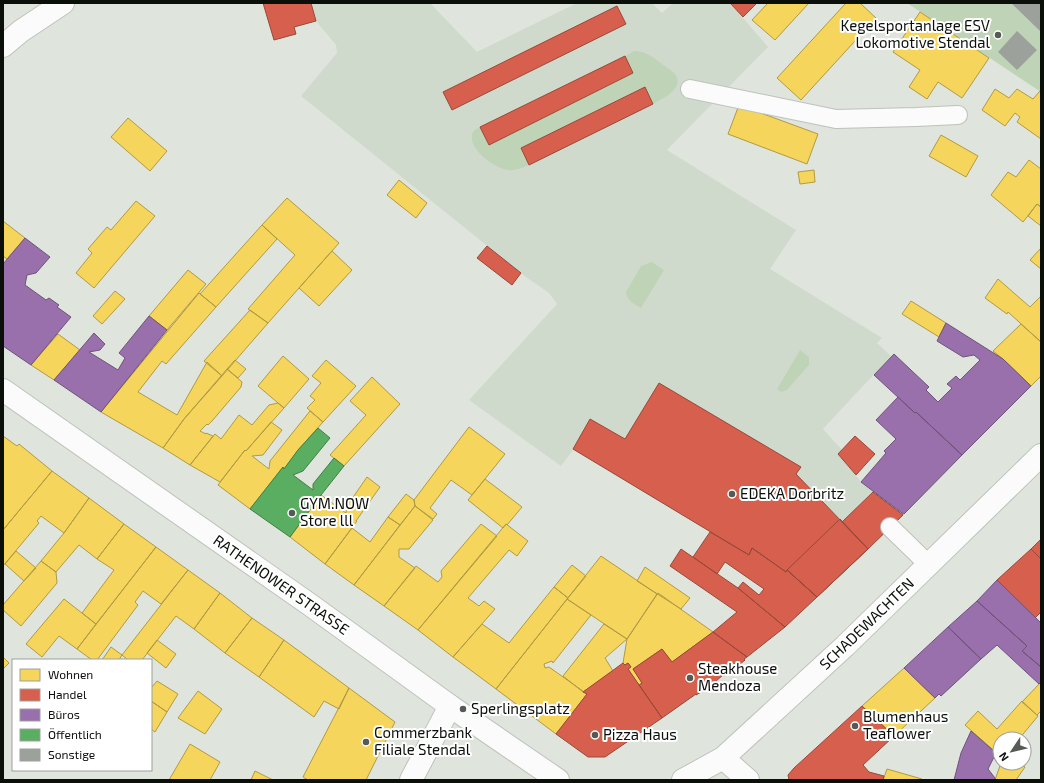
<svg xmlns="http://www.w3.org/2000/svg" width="1044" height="783" font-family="'Exo 2',sans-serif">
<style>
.built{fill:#d0dacc}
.green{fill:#bfd4b6}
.homes{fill:#f6d55c;stroke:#b09a43}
.shops{fill:#d6604d;stroke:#994839}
.offices{fill:#9970ab;stroke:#6e537b}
.public{fill:#5aae61;stroke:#427e47}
.building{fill:#9da19c}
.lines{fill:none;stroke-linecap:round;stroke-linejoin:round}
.service-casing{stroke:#bec2bc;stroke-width:20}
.pedestrian-casing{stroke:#bec2bc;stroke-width:24}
.minor-casing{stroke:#bec2bc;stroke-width:24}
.secondary-casing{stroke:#bec2bc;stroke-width:24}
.service{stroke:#fafbfa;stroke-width:18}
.pedestrian{stroke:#fafbfa;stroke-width:22}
.minor{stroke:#fafbfa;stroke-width:22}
.secondary{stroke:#fafbfa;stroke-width:22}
.poi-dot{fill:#555a54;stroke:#fff;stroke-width:1.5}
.labels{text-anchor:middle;stroke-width:4;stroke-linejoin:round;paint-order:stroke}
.poi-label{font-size:15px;fill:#0b0f0a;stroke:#fff;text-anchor:start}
.street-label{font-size:15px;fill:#0b0f0a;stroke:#fff}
</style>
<rect width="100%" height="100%" fill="#dfe4dd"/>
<path class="built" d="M311 3H430L477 52 577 3H652L662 13 673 3H730L768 47 667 150 796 230 770 269 882 338 877 343 891 356 823 429 842 450 838 454 861 482 903 515 817 597 788 570 752 549 749 555 573 450 561 466 469 400 557 304 549 293 526 277 301 96 337 53 336 45 316 21Z"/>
<path class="green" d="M907 3H1041V92Z
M634 51C646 51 653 57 662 64 666 67 671 70 674 73 687 87 663 99 653 104L645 87 615 101 623 119 612 124 604 107 563 127 561 149 552 132 521 148 529 165C522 168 515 171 508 170 495 168 469 150 472 135 472 131 477 129 480 127L542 118 583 98 574 81 584 76 594 93 633 73 625 56Z
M652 262 664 270 641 308C634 304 627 301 626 292L641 266Z
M800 350 809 357V365L787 390 781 392 777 389Z"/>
<path class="homes" d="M768 3H809L775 40 752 20Z
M846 3H860L876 18 801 100 777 78Z
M920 12 989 58 962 98 938 82 927 99 909 87 920 70 893 52Z
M995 89 1009 98 1017 89 1033 99 1040 91 1041 92V139L1017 122 1020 117 1015 113 1005 126 982 110Z
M739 105 818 134 807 164 728 134Z
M128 118 167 151 150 171 111 137Z
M941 135 978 156 966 177 929 156Z
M1029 160 1041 169V207L1037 204 1023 222 991 195 1008 172 1016 177Z
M814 170 815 182 800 184 798 172Z
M399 180 427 203 416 218 387 195Z
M287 198 339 243 268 323 248 309 295 255 262 225Z
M136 201 155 216 94 288 76 273 92 253 88 249 107 227 111 230Z
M1037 204 1041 207V226L1028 216Z
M3 221 25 238 7 259 3 256Z
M262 225 277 239 216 307 200 294Z
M1041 248V269L1030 260Z
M332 251 352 270 319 306 299 288Z
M188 270 206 284 167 330 149 316Z
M998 279 1030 307 1041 296V342L1008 312 1007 314 985 298Z
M115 291 125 299 102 324 93 316Z
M199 293 216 307 166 364 162 361 138 392 177 415 207 362 222 376 184 419 163 448 101 412Z
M911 301 946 323 939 337 902 314Z
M250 310 268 323 222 376 204 361Z
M1021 324 1041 342V376L1031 386 1003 359 993 351Z
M58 334 80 350 54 380 31 365Z
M283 356 309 379 284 408 258 386Z
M235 360 246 369 238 378 227 369Z
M326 360 356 386 323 422 307 408 315 400 310 396 321 383 312 376Z
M227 369 242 382 241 387 212 421 208 425 207 424 200 431 206 434V433L213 436 190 465 163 448 184 419Z
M372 377 400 404 344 466 330 455 366 415 350 401Z
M278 403 284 408 246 451 245 450 220 482 190 465 215 434 221 439 239 415 252 425 269 405Z
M310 411 323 422 298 450 284 469 283 467 250 509 218 485 245 450 246 451 271 422 282 430 263 455 252 456 269 469 270 461Z
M469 427 505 454 472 495 451 480 430 508 437 514 433 519 415 506 414 500Z
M3 436 17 446 19 444 52 471 3 530Z
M52 471 89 498 64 533 41 516 37 521 39 523 3 566V530Z
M367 477 380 487 356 521H357L325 564 290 537 321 495 346 513 347 506Z
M485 479 522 507 507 525 506 524 503 528 468 500Z
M406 494 414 500 415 506 400 525 388 517Z
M89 498 124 524 97 559 79 545 56 572 41 561 64 533Z
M415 506 433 520 409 549H399V557L415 568 384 606 354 585Z
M388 517 400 525 354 585 325 564 352 528 370 542Z
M124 524 156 547 96 624 82 613 114 570 97 559Z
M481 524 497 536 418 630 384 606 416 566 438 582 442 577 441 571Z
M506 524 528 541 517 556 509 550 468 598 479 606 484 601 495 609 453 657 418 630Z
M156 547 188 570 161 604 143 591 135 602 138 605 97 660H92L77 649Z
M16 551 36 568 24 581 5 564Z
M601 556 657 594 627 639 567 599Z
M41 561 56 572 57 583 21 626 3 610V605Z
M572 565 586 576 568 598 554 587Z
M645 567 690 598 681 609 637 581Z
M188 570 220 593 194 629 176 616 142 660H128L122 655Z
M554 587 568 598 496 689 453 657 482 624 509 643Z
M220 593 252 618 225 653 194 629Z
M658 593 713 632 672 662 662 649 633 669 642 683 639 685 628 669 631 667 628 663 625 665 623 663 627 639Z
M64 599 96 624 77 649 59 636 42 657 26 644Z
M567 599 591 615 553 663 552 661 544 664 545 668 549 667 587 694 556 734 496 689Z
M252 618 284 640 259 677 225 653Z
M604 624 627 639 605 658 613 671 583 692 563 676Z
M157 640 176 654 166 668 147 653Z
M284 640 349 688 339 709 324 701 314 717 259 677Z
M111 647 122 655 119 660H102Z
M3 657 9 663 3 669Z
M904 668 935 698 894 736 862 706Z
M157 681 178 694 167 712 151 701V688Z
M1041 682V711L1037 715 1022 702Z
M349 688 395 722 366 780H308L303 777Z
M198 691 222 709 205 734 178 718Z
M151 701 167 712 155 732 151 729Z
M1022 701 1038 716 1019 739H1000V756L965 725 978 711 997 729Z
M190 744 220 762 210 780H169Z
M1001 763H1017L1025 767 1016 780H995Z
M887 769 922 779 921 780H883Z
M255 771 273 780H251Z"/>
<path class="shops" d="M263 3H311L316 21 294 27 296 34 274 40Z
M730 3H757L743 17Z
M617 6 626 24 452 110 443 92Z
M625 56 633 73 489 145 480 127Z
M645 87 653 104 529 165 521 148Z
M487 246 521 273 512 285 477 258Z
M659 383 801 467 796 474 868 549 817 597 787 570 786 572 752 548 749 555 573 449 590 419 625 439Z
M855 436 875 454 856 475 838 454Z
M873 492 903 515 868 549 842 522Z
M840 519 868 549 817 597 787 570Z
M710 532 749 555 752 548 786 572 787 570 817 597 785 627 738 588 743 582 759 595 764 589 725 562 717 574 693 557Z
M1041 539V559L1031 549Z
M681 549 738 588 785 627 747 657 713 632 737 612 670 566Z
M1031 549 1041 559V612L1035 618 997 580Z
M713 632 747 657 744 659 745 660 735 668H733L734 669 724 676 723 675 708 688 696 695V694L662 718 639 685 642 683 633 669 662 649 672 662Z
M623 663 625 665 628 663 631 667 628 669 662 718 605 757H588L556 734 587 694 583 692Z
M862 706 894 736 863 765 869 772 884 776 883 780H789L788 775 794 768Z"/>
<path class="offices" d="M25 238 50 257 36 273 27 275 25 285 46 300 49 298 59 305 57 307 71 317 31 365 3 346V264Z
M149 316 167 330 101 412 54 380 94 333 105 344 100 350 89 352 118 370 125 358 119 353Z
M946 323 1003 359 1031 386 962 455 916 412 915 413 874 375 894 354 929 387 926 390 938 402 952 388 947 384 956 376 960 380 980 360 974 355 963 357 937 341Z
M898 397 915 413 916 412 962 455 904 514 902 513 861 482 886 453 884 451 896 439 876 420Z
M997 580 1041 623V667L1022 651 1027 646 977 601Z
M977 601 1027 646 1022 651 1041 667V682L1039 684 997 645 981 659 948 627Z
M948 627 981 659 941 696 939 694 935 698 904 668Z
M971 731 996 753 988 769 995 778V780H954L961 753Z"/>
<path class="public" d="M318 428 330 438 303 471 293 475 313 490V484L334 458 344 466 321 495 290 537 250 509 283 467 284 469 298 450Z"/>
<path class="building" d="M1011 3H1041V32Z
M1017 31 1037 50 1017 70 998 52Z"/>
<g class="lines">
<defs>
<path id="service" d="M690 89 836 119 916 117 958 115
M890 527 929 565"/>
<path id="pedestrian" d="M411 780 450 706"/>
<path id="minor" d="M3 390 309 604 450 706 558 780
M723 758 748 780
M683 780 723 758 845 646 1041 455"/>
<path id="secondary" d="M3 46 21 31 63 3"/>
</defs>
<use href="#service" class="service-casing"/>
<use href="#pedestrian" class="pedestrian-casing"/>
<use href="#minor" class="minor-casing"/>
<use href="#secondary" class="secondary-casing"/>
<use href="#service" class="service"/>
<use href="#pedestrian" class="pedestrian"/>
<use href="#minor" class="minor"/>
<use href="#secondary" class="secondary"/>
</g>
<g class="poi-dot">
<circle cx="998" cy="35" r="4"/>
<circle cx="732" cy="494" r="4"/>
<circle cx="292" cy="513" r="4"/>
<circle cx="690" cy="678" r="4"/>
<circle cx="463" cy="709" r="4"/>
<circle cx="855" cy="726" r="4"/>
<circle cx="595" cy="735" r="4"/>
<circle cx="366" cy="742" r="4"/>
</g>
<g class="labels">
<g class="poi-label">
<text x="990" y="31" text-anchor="end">Kegelsportanlage ESV<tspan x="990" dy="17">Lokomotive Stendal</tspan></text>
<text x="740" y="499">EDEKA Dorbritz</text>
<text x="300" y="509">GYM.NOW<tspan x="300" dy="17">Store lll</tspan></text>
<text x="698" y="674">Steakhouse<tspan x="698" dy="17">Mendoza</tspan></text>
<text x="471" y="714">Sperlingsplatz</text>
<text x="863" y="722">Blumenhaus<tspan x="863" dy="17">Teaflower</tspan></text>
<text x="374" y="738">Commerzbank<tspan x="374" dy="17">Filiale Stendal</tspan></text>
<text x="603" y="740">Pizza Haus</text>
</g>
<g class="street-label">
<text transform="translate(281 585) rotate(35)" y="5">RATHENOWER STRASSE</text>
<text transform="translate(867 624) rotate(-44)" y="5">SCHADEWACHTEN</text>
</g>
</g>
<rect width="1044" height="783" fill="none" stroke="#0b0f0a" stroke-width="8"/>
<rect x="12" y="659" width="140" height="112" fill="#ffffff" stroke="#9d9f9d"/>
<rect x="20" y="669" width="20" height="12" fill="#f6d55c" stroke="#9d9f9d"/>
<text x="48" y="679" font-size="12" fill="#0b0f0a">Wohnen</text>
<rect x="20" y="689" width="20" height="12" fill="#d6604d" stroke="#9d9f9d"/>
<text x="48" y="699" font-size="12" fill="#0b0f0a">Handel</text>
<rect x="20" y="709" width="20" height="12" fill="#9970ab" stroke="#9d9f9d"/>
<text x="48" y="719" font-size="12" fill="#0b0f0a">Büros</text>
<rect x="20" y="729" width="20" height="12" fill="#5aae61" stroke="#9d9f9d"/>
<text x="48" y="739" font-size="12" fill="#0b0f0a">Öffentlich</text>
<rect x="20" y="749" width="20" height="12" fill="#9da19c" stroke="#9d9f9d"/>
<text x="48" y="759" font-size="12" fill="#0b0f0a">Sonstige</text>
<g transform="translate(1012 751) rotate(235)"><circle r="19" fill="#ffffff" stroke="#9d9f9d"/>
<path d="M0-3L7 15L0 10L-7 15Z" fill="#555a54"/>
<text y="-6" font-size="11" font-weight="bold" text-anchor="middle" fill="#0b0f0a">N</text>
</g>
</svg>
